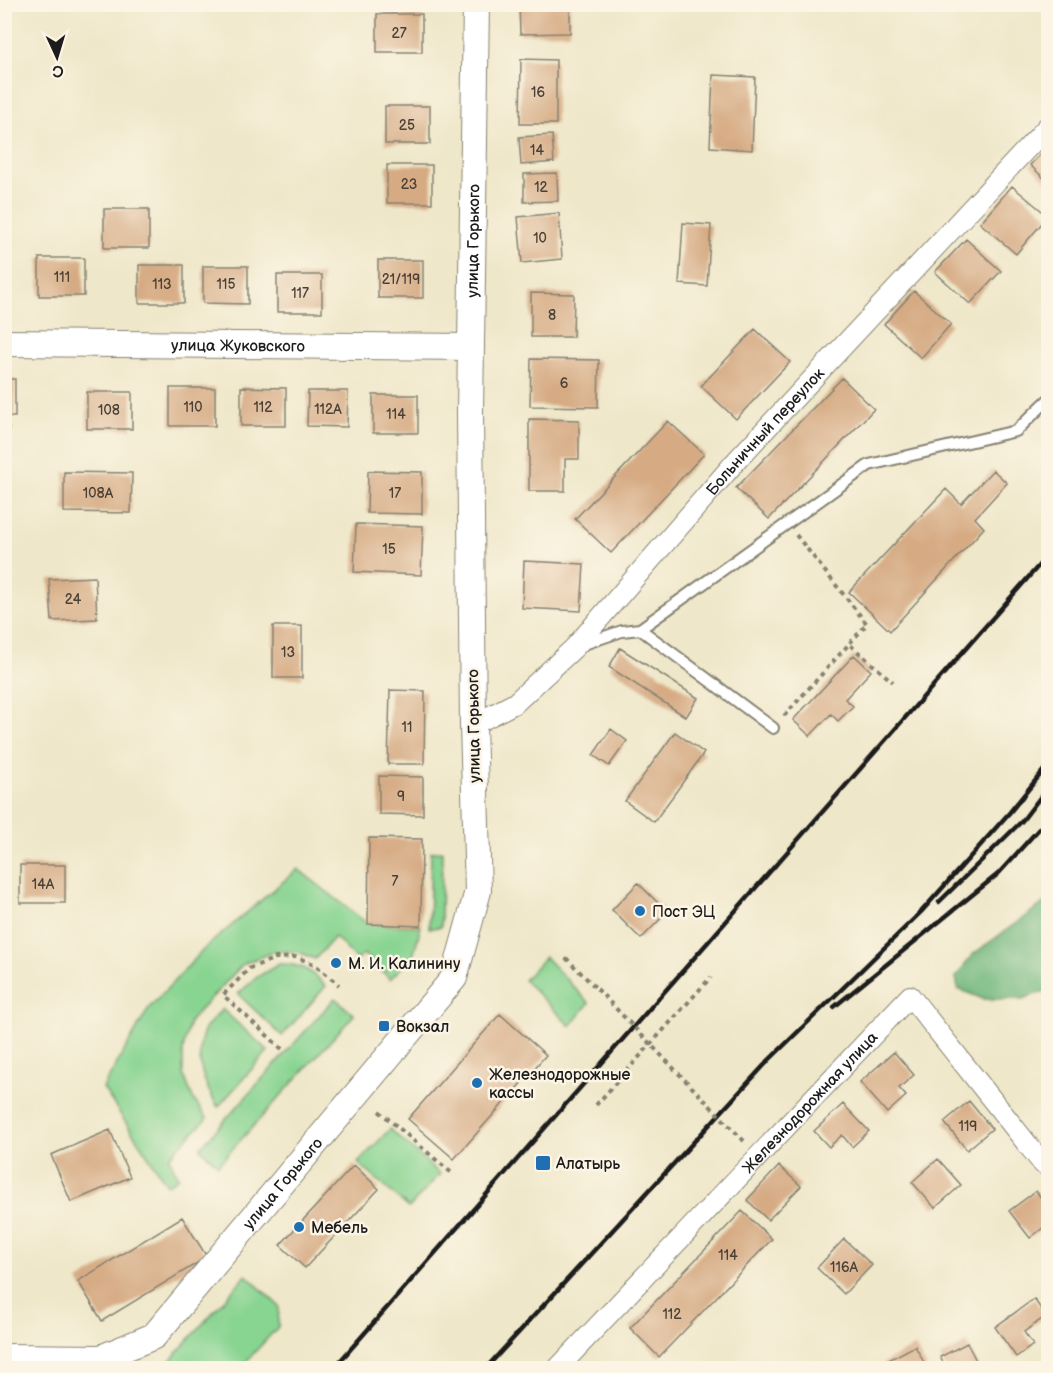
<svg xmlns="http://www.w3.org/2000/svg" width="1053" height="1373" font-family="'Balsamiq Sans',sans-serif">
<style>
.green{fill:#88d491;stroke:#527856;stroke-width:1.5}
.forest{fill:#6eb67b;stroke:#45694c;stroke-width:1.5}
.building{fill:#d6ab84}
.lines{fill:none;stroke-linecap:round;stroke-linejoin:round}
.service-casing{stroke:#868272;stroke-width:14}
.minor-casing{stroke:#868272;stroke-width:22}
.tertiary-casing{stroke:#868272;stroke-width:28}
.path{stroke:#868272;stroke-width:4;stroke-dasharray:4.5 4.5;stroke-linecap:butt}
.service{stroke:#fff;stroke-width:10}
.minor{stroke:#fff;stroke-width:20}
.tertiary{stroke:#fff;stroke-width:26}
.rail{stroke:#1c1c1c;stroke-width:4.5}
.path-bridge{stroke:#868272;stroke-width:4;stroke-dasharray:4.5 4.5;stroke-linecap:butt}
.poi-dot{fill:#1f6fb2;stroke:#fcf5e5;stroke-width:2}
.labels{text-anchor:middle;stroke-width:5;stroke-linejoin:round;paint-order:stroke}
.number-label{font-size:14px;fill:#4a4036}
.street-label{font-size:16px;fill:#1c1c1c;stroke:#fcf5e5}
.poi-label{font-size:16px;fill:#1c1c1c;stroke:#fcf5e5;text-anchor:start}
</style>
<rect width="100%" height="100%" fill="#fcf5e5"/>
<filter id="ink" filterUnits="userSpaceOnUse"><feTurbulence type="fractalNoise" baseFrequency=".0167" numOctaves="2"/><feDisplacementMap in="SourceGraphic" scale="12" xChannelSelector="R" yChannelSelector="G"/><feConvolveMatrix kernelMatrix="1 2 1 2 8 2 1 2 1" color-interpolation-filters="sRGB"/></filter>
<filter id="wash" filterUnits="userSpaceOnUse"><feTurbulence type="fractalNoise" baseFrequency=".008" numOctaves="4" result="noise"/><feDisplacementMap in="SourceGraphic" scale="24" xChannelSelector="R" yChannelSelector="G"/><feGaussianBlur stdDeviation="1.35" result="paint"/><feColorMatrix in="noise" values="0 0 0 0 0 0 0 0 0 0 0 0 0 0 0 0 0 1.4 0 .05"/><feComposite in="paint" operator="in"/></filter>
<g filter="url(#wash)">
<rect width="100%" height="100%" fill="#efe7c9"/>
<path class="green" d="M442 851 441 927 429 928 431 852Z
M298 869 368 924 421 926 413 956 390 979 364 954 357 960 335 937 315 959 298 952 275 951 243 964 190 1021 183 1049V1074L194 1100 207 1118 169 1157 178 1177 167 1185 103 1088 149 1008 206 947Z
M545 957 589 1003 570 1026 524 980Z
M279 964C303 964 310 970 326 986L282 1036 238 994 257 977Z
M335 998 354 1015 218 1165 200 1148Z
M222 1009 268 1051 218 1107C204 1085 193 1058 204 1031 208 1023 217 1016 222 1009Z
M390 1129 440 1174 409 1208 358 1163Z
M246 1275 279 1306 278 1327 240 1368H170L167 1364Z"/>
<path class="forest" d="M1048 900V990L1022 999H983L958 989 956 977 972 955Z"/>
<g id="blocks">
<path class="building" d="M519 4H570V33L520 34Z
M377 14H422V52H377Z
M521 59 556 60V124H520Z
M713 75 755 77 752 150 710 147Z
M385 106H430V144H385Z
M552 135 554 162 521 165 519 137Z
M1048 147V182L1030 165Z
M387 165H432V203H387Z
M557 173 558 201 524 202V174Z
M1012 186 1048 216 1016 254 980 223Z
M104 209H149V248H104Z
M559 213 562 259 522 263 518 217Z
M683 223 711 225 707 286 679 284Z
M966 239 1001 271 970 304 935 272Z
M39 258H84V296H39Z
M378 260H423V298H378Z
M139 265H184V303H139Z
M203 266H248V304L203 303Z
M277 275H322V312H277Z
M914 291 951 324 921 358 884 324Z
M531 293 574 294 573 337H531Z
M755 329 790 362 736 419 701 386Z
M531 359 599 360 598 407 530 406Z
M842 378 874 409 769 519 736 488Z
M4 379H15V417H4Z
M241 387 286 388V426H241Z
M170 388H215V426H170Z
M308 391H348L347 427 307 426Z
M87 392H132V429H87Z
M373 395H418V433H373Z
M529 419 579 420V459H565V491H529Z
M668 421 704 454 611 553 575 519Z
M4 428H9L10 484H4Z
M993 470 1007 483 975 518 984 528 890 631 849 592 946 489 961 504Z
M368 471 422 472V514L367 513Z
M64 472 132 473 131 513 64 512Z
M4 492H7V530H4Z
M356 524 423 526 421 575 354 572Z
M524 561 584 564 581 611 522 608Z
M95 577 97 619 52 621 49 579Z
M273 626H302V678H273Z
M620 648 698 698 686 717 609 667Z
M854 655 871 671 845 699 853 706 838 721 831 714 810 736 793 720Z
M390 690 425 691 424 764H388Z
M611 729 627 741 609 766 593 755Z
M675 732 704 753 654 822 625 801Z
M379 776 423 777V815L379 814Z
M369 838 422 839 421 926 368 924Z
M20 865H65V903H20Z
M638 883 667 912 641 939 612 910Z
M500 1014 546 1055 454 1159 408 1119Z
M894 1052 914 1075 899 1088 906 1096 887 1113 860 1082Z
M969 1101 992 1129 967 1150 944 1122Z
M843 1104 869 1131 852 1147 842 1135 829 1147 814 1131Z
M110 1130 130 1177 71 1202 51 1155Z
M938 1159 961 1185 935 1208 912 1182Z
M354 1165 379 1189 305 1268 280 1245Z
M779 1166 801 1186 768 1220 747 1200Z
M1036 1191 1048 1207V1224L1030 1238 1009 1211Z
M742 1211 772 1239 659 1357 630 1328Z
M182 1217 207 1257 102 1321 78 1281Z
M844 1239 872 1265 844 1294 817 1268Z
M1034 1299 1046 1316 1024 1332 1033 1345 1016 1357 995 1327Z
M967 1343 980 1368H946L940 1357Z
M915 1346 927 1368H885L883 1363Z"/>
</g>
</g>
<g filter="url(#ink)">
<use href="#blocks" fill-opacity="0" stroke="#868272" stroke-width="1.5"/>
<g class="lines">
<defs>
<path id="service" d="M640 629 773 728
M581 645 622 631 640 629 869 465 1016 431 1048 400"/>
<g id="minor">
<path id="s1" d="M473 725 515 703 575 647 737 460 1048 126"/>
<path id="s2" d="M558 1368 910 996 1043 1164 1048 1161"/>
</g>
<g id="tertiary">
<path id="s3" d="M4 343 471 347"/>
<path id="s4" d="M4 1357 101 1358 154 1336 454 978 478 891 473 725 470 412 476 4"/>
</g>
</defs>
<use href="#service" class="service-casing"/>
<use href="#minor" class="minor-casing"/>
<use href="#tertiary" class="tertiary-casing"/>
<path class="path" d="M796 535 867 624 849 644
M784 716 849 644 893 682
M566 958 597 989
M282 1049 223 995 250 968 276 958 296 957 314 964 339 985
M596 1105 711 977
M379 1111 454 1175"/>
<use href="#service" class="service"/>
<use href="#minor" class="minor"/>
<use href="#tertiary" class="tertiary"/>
<path class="rail" d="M939 902 1022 821 1048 787
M834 1007 998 874 1048 819
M334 1368 1048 555
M486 1368 769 1060 921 912 1010 812 1048 765"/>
<path class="path-bridge" d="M597 989 746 1143"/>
</g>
</g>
<g class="poi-dot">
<circle cx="640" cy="911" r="6"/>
<circle cx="336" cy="963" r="6"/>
<rect x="378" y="1020" width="12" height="12" rx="3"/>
<circle cx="477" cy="1083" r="6"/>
<rect x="535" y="1155" width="16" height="16" rx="3"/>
<circle cx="299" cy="1227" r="6"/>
</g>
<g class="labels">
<g class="number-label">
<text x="399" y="38">27</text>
<text x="538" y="97">16</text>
<text x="407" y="130">25</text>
<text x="537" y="155">14</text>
<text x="409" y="189">23</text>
<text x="541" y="192">12</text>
<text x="540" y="243">10</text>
<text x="62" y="282">111</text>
<text x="401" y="284">21/119</text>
<text x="162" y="289">113</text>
<text x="226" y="289">115</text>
<text x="300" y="298">117</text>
<text x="552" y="320">8</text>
<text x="564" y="388">6</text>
<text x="193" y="412">110</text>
<text x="263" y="412">112</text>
<text x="328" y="414">112А</text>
<text x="109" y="415">108</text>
<text x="396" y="419">114</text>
<text x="98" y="498">108А</text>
<text x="395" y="498">17</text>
<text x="389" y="554">15</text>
<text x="73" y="604">24</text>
<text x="288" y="657">13</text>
<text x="407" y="732">11</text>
<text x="401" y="801">9</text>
<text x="395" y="886">7</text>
<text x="43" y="889">14А</text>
<text x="968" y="1131">119</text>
<text x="728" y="1260">114</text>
<text x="844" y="1272">116А</text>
<text x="672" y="1319">112</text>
</g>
<g class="street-label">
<text dy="6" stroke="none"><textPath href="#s4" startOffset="1362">улица Горького</textPath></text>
<text dy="6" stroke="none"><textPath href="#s3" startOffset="234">улица Жуковского</textPath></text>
<text dy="6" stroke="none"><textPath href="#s1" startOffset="417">Больничный переулок</textPath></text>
<text transform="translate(473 726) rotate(-91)" y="6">улица Горького</text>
<text dy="6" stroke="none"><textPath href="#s2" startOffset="366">Железнодорожная улица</textPath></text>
<text dy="6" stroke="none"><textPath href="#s4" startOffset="354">улица Горького</textPath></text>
</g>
<g class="poi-label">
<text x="652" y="917">Пост ЭЦ</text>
<text x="348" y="969">М. И. Калинину</text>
<text x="396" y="1032">Вокзал</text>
<text x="489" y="1080">Железнодорожные<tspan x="489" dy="18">кассы</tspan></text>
<text x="556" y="1169">Алатырь</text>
<text x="311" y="1233">Мебель</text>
</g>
</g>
<rect width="1053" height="1373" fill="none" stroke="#fcf5e5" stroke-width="24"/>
<g transform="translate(57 57) rotate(176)" stroke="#fcf5e5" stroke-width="4.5" paint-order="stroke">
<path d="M0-4.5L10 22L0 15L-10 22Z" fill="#1c1c1c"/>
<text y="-9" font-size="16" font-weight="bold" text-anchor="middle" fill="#1c1c1c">С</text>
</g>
</svg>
